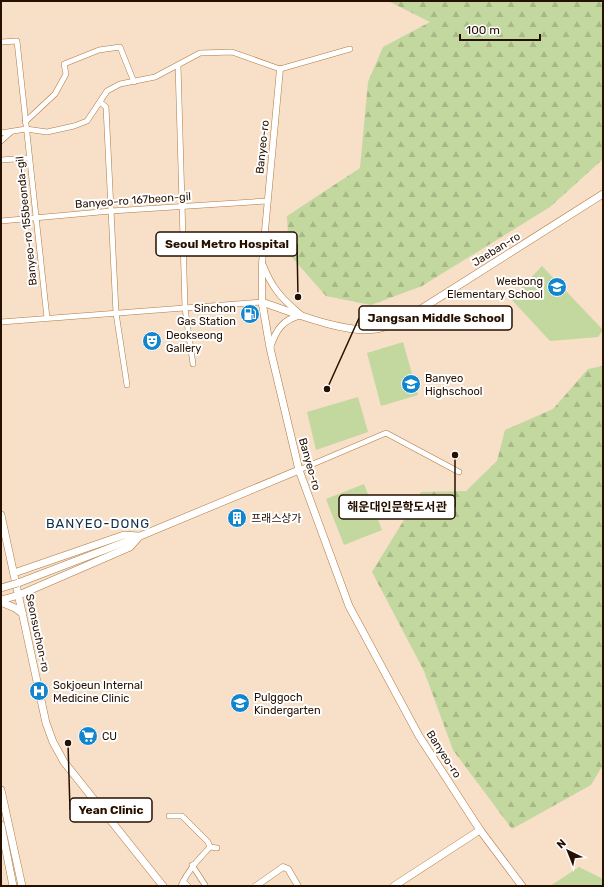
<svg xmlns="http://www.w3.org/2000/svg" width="604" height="887" font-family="Rubik,'Noto Sans KR',sans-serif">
<defs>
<pattern id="forest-firs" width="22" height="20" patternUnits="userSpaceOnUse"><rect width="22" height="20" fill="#c2d89e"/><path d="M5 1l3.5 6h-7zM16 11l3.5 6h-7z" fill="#a7b886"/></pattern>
</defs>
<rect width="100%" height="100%" fill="#f8dfc8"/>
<g fill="#c2d89e">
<polygon points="542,266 603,330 598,337 550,341 511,299"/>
<polygon points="403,342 418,395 381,406 367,353"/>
<polygon points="358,397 368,432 316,450 307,412"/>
<polygon points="364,484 382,530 344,545 326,499"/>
<polygon points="579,867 603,879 602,886 550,886"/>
</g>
<g fill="url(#forest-firs)">
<polygon points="388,1 603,1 603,159 550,207 422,286 371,305 326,296 289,254 287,216 360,168 368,82 383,47 430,22"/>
<polygon points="603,366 603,765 591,785 512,829 453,750 424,671 372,572 421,492 466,491 497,461 505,430 553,409 588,369"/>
</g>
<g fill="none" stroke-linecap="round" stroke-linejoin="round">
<defs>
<g id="minor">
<polyline points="1,42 17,41 47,318"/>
<polyline points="178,65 185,308 193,364"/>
<polyline points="100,102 106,107 116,313 127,385"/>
<polyline points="25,122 55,94 66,74 64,64 99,50 120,47 134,82"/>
<polyline points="1,133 26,129 47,132 74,126 87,121 107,91 120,84 155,77 200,53 232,52 280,69 350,49"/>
<polyline points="1,141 11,132"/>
<polyline points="1,160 29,158"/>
<polyline points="1,221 111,211 267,201"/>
<polyline points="1,322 262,302"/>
<polyline points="299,470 386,433 459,472"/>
<polyline points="169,816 182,816 208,842 210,847"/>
<polyline points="192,865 205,885"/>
<polyline points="183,881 188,886"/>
<path d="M181,886c7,-16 17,-26 29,-39l7,1"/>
</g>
<g id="tertiary">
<path d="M263,265c9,23 18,33 37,49"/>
<polyline points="262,302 262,263 280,69"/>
<path d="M270,348c6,-18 12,-28 31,-33"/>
<polyline points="256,886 283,867 288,869 298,886"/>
</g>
<g id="secondary">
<polyline points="1,515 46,723 53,742 64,762 163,886"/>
<polyline points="14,573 124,535 138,536"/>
<polyline points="18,583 133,539 299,470"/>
<polyline points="1,600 19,595 130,547 138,538"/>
<polyline points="1,602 15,608 23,614"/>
<polyline points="1,790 22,886"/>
<polyline points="1,825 13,886"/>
<polyline points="394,886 480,830"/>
<path d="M522,886l-42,-56 -61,-94 -70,-130 -50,-136 -29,-122 -8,-46c29,10 83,32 114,27 8,-1 18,-6 26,-8l201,-127"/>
</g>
</defs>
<use href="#minor" stroke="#b2793e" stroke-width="6"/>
<use href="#tertiary" stroke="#b2793e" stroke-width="7"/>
<use href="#secondary" stroke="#b2793e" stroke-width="8"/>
<use href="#minor" stroke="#fff" stroke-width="5"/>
<use href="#tertiary" stroke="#fff" stroke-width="6"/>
<use href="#secondary" stroke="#fff" stroke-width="7"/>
<defs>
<polyline id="secondary-bridge" points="1,588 18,583"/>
</defs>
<use href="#secondary-bridge" stroke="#b2793e" stroke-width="8" stroke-linecap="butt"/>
<use href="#secondary-bridge" stroke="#fff" stroke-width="7"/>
</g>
<defs>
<symbol id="school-disc" viewBox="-11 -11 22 22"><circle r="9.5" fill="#1185cd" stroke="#fff"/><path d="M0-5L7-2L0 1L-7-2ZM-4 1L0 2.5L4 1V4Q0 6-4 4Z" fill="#fff"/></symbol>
<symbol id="fuel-disc" viewBox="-11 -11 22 22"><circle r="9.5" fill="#1185cd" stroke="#fff"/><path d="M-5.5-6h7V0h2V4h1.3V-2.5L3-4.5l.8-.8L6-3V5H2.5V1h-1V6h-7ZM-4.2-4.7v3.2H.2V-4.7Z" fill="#fff"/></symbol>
<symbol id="theatre-disc" viewBox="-11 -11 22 22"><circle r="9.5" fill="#1185cd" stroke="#fff"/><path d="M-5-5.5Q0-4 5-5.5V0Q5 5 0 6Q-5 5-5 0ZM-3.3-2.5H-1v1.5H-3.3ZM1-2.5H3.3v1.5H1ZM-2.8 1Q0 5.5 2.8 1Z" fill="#fff"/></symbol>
<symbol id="building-disc" viewBox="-11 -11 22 22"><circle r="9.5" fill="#1185cd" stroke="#fff"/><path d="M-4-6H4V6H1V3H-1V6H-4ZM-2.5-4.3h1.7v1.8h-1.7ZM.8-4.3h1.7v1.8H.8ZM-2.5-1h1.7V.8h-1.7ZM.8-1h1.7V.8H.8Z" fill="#fff"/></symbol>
<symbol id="hospital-disc" viewBox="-11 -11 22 22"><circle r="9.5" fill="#1185cd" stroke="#fff"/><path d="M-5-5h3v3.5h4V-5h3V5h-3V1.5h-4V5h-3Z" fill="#fff"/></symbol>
<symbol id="supermarket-disc" viewBox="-11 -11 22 22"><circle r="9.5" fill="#1185cd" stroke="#fff"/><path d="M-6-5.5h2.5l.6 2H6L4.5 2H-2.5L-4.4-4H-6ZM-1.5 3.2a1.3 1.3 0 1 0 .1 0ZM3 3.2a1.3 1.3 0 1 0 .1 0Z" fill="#fff"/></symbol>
</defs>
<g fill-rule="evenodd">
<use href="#school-disc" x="546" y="276" width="22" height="22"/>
<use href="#fuel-disc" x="239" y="303" width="22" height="22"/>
<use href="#theatre-disc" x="141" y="330" width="22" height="22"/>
<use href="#school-disc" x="400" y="373" width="22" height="22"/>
<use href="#building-disc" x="226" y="507" width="22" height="22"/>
<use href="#hospital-disc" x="28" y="680" width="22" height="22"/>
<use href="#school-disc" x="229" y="692" width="22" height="22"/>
<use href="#supermarket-disc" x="77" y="725" width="22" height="22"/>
</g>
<g text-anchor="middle" stroke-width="4" stroke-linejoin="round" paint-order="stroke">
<g font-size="11" fill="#261000" stroke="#fff">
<text transform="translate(262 147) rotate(-84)" y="4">Banyeo-ro</text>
<text transform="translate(133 200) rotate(-4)" y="4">Banyeo-ro 167beon-gil</text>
<text transform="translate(26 221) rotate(-96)" y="4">Banyeo-ro 155beonda-gil</text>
<text transform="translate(496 249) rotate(-32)" y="4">Jaeban-ro</text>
<text transform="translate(310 464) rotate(74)" y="4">Banyeo-ro</text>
<text transform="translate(38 633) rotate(78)" y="4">Seonsuchon-ro</text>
<text transform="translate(444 754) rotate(57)" y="4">Banyeo-ro</text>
</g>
<g font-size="11" fill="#261000" stroke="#fff" text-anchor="start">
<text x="543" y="285" text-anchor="end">Weebong<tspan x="543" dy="13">Elementary School</tspan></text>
<text x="236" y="312" text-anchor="end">Sinchon<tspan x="236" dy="13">Gas Station</tspan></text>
<text x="166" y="339">Deokseong<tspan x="166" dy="13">Gallery</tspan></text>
<text x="425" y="382">Banyeo<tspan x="425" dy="13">Highschool</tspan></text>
<text x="251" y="522">프래스상가</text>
<text x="53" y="689">Sokjoeun Internal<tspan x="53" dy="13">Medicine Clinic</tspan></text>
<text x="254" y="701">Pulggoch<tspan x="254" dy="13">Kindergarten</tspan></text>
<text x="102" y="740">CU</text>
</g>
<g font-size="13" letter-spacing="1" fill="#10314b" stroke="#fff">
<text x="98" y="528">BANYEO-DONG</text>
</g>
</g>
<path fill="none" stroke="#261000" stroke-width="1.5" d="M298 297L297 244M327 389L359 318M455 455L455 507M68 743L70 810"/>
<g fill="#261000" stroke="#fff" stroke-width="1.5">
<circle cx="298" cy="297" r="4"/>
<circle cx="327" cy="389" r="4"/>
<circle cx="455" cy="455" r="4"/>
<circle cx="68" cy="743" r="4"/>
</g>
<g fill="#fff" stroke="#261000" stroke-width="1.5">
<rect x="156" y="232" width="141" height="24" rx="4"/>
<rect x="359" y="306" width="153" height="24" rx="4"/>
<rect x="339" y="495" width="116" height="24" rx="4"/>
<rect x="70" y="798" width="82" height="24" rx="4"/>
</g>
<g font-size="12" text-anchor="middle" font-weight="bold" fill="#261000">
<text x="227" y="248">Seoul Metro Hospital</text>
<text x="436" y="322">Jangsan Middle School</text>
<text x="397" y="511">해운대인문학도서관</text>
<text x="111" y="814">Yean Clinic</text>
</g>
<rect width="604" height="887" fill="none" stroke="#261000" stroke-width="4"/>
<g transform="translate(568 851) rotate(317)" stroke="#ffffff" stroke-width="3" paint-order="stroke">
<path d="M0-3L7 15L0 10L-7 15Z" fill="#261000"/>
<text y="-6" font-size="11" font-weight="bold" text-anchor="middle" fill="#261000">N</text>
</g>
<path d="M460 34v6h80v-6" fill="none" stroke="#261000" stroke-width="2"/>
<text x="466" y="34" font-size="12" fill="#261000" stroke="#ffffff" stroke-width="3" paint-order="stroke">100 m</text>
</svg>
